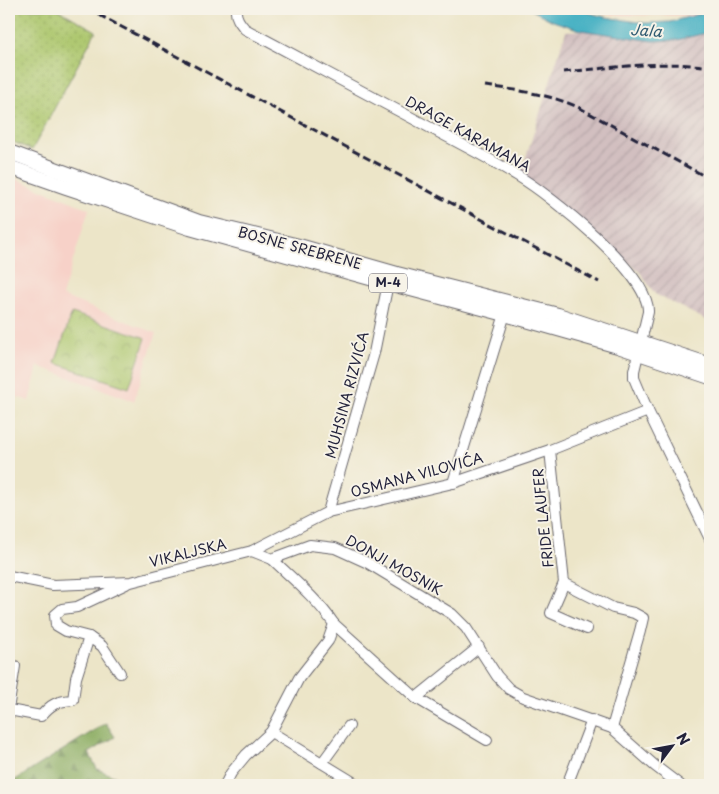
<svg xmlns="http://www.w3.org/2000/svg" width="719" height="794" font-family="'Playpen Sans',sans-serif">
<defs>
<pattern id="industrial-furrows" width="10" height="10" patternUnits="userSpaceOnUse" patternTransform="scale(1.25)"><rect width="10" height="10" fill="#d2bfc0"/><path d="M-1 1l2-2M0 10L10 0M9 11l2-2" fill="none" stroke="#b4a4a6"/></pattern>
<pattern id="grass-dots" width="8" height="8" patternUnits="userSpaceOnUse" patternTransform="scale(1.25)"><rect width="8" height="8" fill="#adc76e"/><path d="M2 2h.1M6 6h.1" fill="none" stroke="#95ab60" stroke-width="1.8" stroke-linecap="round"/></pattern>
<pattern id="forest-firs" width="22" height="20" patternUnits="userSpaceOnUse" patternTransform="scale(1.25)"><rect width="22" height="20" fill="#8aac61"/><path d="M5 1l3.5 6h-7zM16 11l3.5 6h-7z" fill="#708c51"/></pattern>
<pattern id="park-crowns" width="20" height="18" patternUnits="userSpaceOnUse" patternTransform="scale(1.25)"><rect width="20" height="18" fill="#adc76e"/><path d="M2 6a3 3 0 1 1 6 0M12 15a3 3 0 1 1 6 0" fill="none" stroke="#95ab60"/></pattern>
</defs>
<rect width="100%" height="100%" fill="#f7f3e8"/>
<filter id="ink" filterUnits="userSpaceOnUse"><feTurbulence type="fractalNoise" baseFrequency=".02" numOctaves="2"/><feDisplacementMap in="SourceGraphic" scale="10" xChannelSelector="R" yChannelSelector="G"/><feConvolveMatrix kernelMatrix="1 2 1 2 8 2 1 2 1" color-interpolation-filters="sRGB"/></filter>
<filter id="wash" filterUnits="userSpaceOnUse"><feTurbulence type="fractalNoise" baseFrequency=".0096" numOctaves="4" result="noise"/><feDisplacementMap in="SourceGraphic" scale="20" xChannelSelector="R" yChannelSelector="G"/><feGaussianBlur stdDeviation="1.12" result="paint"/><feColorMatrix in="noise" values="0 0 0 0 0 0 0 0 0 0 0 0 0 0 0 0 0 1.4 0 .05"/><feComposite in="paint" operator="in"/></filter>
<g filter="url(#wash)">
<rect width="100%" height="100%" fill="#ece5c8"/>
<g fill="#f7d1c8">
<polygon points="602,9 710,9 710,16 604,15"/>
<polygon points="9,176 89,209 62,296 156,333 134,401 38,366 29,401 9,394"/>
</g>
<polygon fill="url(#industrial-furrows)" points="710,24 710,322 655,294 639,271 520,176 566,31"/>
<polygon fill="url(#grass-dots)" stroke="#687454" points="9,9 57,9 96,31 32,150 9,140"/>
<polygon fill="url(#forest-firs)" stroke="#56674e" points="106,723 115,737 89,753 97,769 128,782 128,785 9,785 9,784"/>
<polygon fill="url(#park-crowns)" stroke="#687454" points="72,313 146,338 129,388 55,363"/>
<polygon fill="#45b0c3" stroke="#34697f" points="530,9 575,9 605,17 645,23 670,22 710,11 710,32 677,40 653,41 581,30 553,21"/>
</g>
<g filter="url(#ink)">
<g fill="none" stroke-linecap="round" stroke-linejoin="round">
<defs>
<g id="minor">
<path d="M236,9c-1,8 4,14 9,20 56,30 111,59 167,89 35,19 72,37 106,58 32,19 132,98 130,136l-14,59v7l14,33 62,128"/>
<polyline points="550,450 564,583 613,608 634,613 643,618 640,631 612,728"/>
<polyline points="453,483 505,314"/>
<polyline points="328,512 374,353 388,283"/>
<polyline points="252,551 272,559 310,545 335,548 368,563 452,614 466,628 497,676 509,689 523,697 612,728 655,766 680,785"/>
<polyline points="9,576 53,585 131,582 236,555 252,551 328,512 453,483 550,450 648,411"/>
<polyline points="564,583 551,613 587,629"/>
<polyline points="334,624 416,698 487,740"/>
<polyline points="89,637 66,631 56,625 55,615 62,609 77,607 126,584"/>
<polyline points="416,698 479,647"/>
<polyline points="9,703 15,666"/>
<path d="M9,710l32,6c10,-12 16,-15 32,-16l3,-22 13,-41 13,9 18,27"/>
<polyline points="271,732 358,785"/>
<polyline points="322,763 349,726"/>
<path d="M225,785l6,-12 15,-18 25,-23 28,-54 29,-37 6,-17c-17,-25 -40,-44 -62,-65"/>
<polyline points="567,785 592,720"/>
</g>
<g id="major">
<polyline points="9,152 199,222 299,246 397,274 558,315 710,365"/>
<polyline points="9,167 66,187 190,228 388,283 505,314 618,346 710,377"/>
</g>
</defs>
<use href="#minor" stroke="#69666c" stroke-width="12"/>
<use href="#major" stroke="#69666c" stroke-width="16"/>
<use href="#minor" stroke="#fff" stroke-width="10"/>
<use href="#major" stroke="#fff" stroke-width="14"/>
<g stroke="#22223b" stroke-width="3" stroke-dasharray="8 4" stroke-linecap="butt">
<polyline points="88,9 599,282"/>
<path d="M563,72c49,-4 99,-12 147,-5"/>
<path d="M485,86c32,4 63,8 93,21l132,72"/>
</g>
</g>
</g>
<g text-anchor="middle" stroke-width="4" stroke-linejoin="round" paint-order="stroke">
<rect fill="#f7f3e8" stroke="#62616f" stroke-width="1" x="369" y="273.5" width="38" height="19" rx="4"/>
<g font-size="12" font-weight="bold" fill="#22223b">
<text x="388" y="287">M-4</text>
</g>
<g font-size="14" fill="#22223b" stroke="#f7f3e8">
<text transform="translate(468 134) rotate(29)" y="5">DRAGE KARAMANA</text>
<text transform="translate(300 248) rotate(15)" y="5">BOSNE SREBRENE</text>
<text transform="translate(347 395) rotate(-75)" y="5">MUHSINA RIZVIĆA</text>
<text transform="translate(417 475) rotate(-15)" y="5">OSMANA VILOVIĆA</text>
<text transform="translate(543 518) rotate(-96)" y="5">FRIDE LAUFER</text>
<text transform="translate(188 553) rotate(-14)" y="5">VIKALJSKA</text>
<text transform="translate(394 565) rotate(29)" y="5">DONJI MOSNIK</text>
</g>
<g font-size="15" font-style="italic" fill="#305b71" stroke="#f7f3e8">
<text transform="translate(646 31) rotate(4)" y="5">Jala</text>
</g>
</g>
<rect width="719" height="794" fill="none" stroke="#f7f3e8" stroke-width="30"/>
<g transform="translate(672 746) rotate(58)" stroke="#f7f3e8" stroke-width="4" paint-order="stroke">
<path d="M0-4L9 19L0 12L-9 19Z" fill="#22223b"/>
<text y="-8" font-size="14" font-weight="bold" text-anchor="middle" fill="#22223b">N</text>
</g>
</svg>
